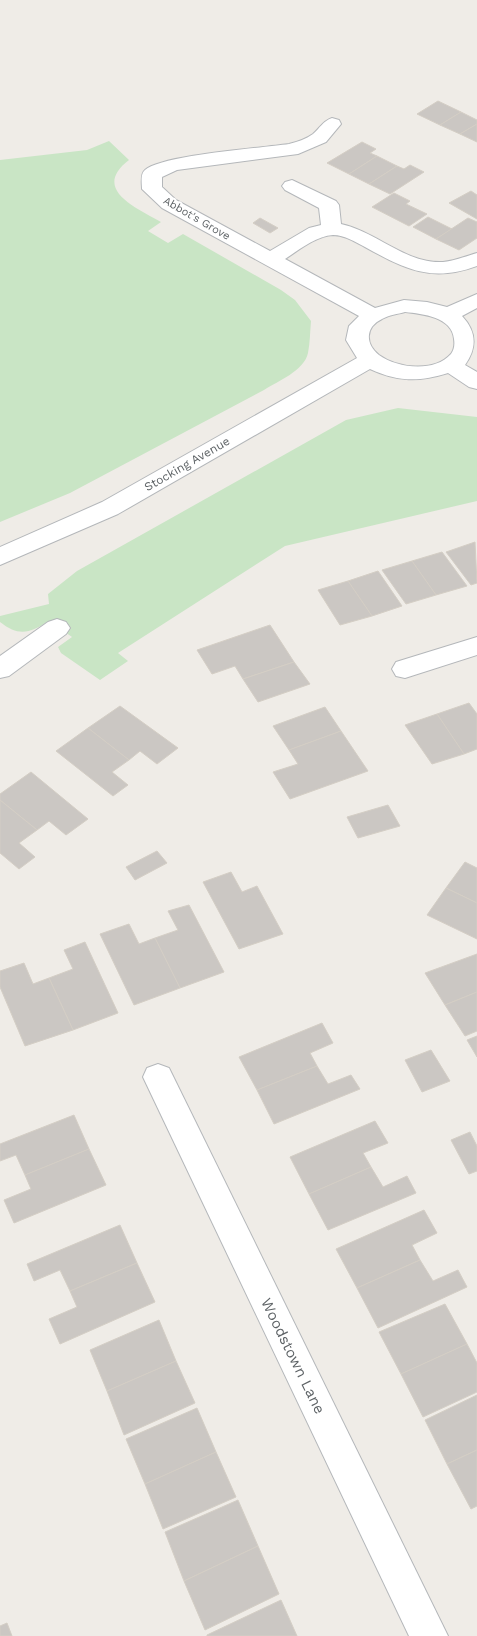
<svg xmlns="http://www.w3.org/2000/svg" width="477" height="1636" font-family="'Work Sans',sans-serif">
<rect width="100%" height="100%" fill="#efece7"/>
<g fill="#c9e5c5">
<path d="M109,141l20,19c-38,29 7,48 32,62l-13,9 20,12 15,-9 98,56 14,10 16,21c-1,11 -1,22 -3,32 -4,18 -30,28 -44,37l-194,103 -70,29v-362l87,-10z"/>
<path d="M398,408l79,9v84l-192,45 -167,107 10,8 -28,19 -39,-27 -3,-6 14,-10 -23,-16c-19,12 -30,16 -49,1v-6l49,-12 -1,-10 29,-23 269,-151z"/>
</g>
<g fill="#cbc7c3" stroke="#d4cec5">
<polygon points="438,101 461,112 440,125 417,114"/>
<polygon points="461,112 477,120 477,124 460,134 440,125"/>
<polygon points="477,124 477,142 460,134"/>
<polygon points="362,142 376,149 370,153 377,156 349,174 327,163"/>
<polygon points="377,156 397,166 369,184 349,174"/>
<polygon points="410,165 424,172 390,194 369,184 397,166 404,169"/>
<polygon points="471,191 477,195 477,219 449,203"/>
<polygon points="394,193 410,201 406,204 427,214 409,226 372,207"/>
<polygon points="428,217 452,229 436,239 413,227"/>
<polygon points="260,218 278,228 270,233 253,223"/>
<polygon points="468,218 477,222 477,238 459,250 436,239"/>
<polygon points="475,542 477,583 471,585 446,552"/>
<polygon points="442,552 467,586 436,595 412,561"/>
<polygon points="412,561 436,595 406,604 382,570"/>
<polygon points="378,571 402,606 372,616 348,581"/>
<polygon points="348,581 372,616 340,625 318,590"/>
<polygon points="270,625 294,662 243,679 235,666 212,674 197,650"/>
<polygon points="294,662 310,684 258,702 243,679"/>
<polygon points="469,703 477,714 477,749 464,754 437,714"/>
<polygon points="120,706 178,748 157,764 140,751 129,760 88,728"/>
<polygon points="325,707 341,731 289,750 273,726"/>
<polygon points="437,714 464,754 432,764 405,725"/>
<polygon points="88,728 129,760 112,772 128,785 113,796 56,751"/>
<polygon points="341,731 368,771 290,799 273,772 298,764 289,750"/>
<polygon points="31,772 88,819 66,835 49,821 37,830 0,800 0,794"/>
<polygon points="0,800 37,830 19,843 35,857 19,869 0,853"/>
<polygon points="388,805 400,826 358,838 347,817"/>
<polygon points="157,851 167,863 135,880 126,867"/>
<polygon points="465,862 477,868 477,903 446,888"/>
<polygon points="231,872 242,892 257,886 283,934 239,949 203,882"/>
<polygon points="446,888 477,903 477,939 427,915"/>
<polygon points="189,905 224,972 180,988 155,938 178,930 168,911"/>
<polygon points="129,924 139,944 155,938 180,988 134,1005 100,934"/>
<polygon points="85,942 118,1013 73,1030 49,978 73,969 64,950"/>
<polygon points="477,954 477,992 445,1005 425,973"/>
<polygon points="24,963 33,984 49,978 73,1030 25,1046 0,987 0,971"/>
<polygon points="477,992 477,1031 465,1036 445,1005"/>
<polygon points="322,1023 333,1043 310,1053 317,1066 257,1090 239,1057"/>
<polygon points="477,1036 477,1057 467,1040"/>
<polygon points="431,1050 450,1081 422,1092 405,1060"/>
<polygon points="317,1066 328,1084 351,1075 360,1089 274,1124 257,1090"/>
<polygon points="74,1115 89,1149 25,1175 16,1155 0,1161 0,1144"/>
<polygon points="375,1121 388,1143 363,1153 371,1167 309,1194 290,1157"/>
<polygon points="470,1132 477,1146 477,1171 469,1174 451,1140"/>
<polygon points="89,1149 106,1185 14,1223 4,1200 31,1189 25,1175"/>
<polygon points="371,1167 383,1187 407,1176 416,1193 328,1230 309,1194"/>
<polygon points="424,1210 437,1233 412,1245 420,1260 357,1288 336,1249"/>
<polygon points="120,1225 137,1263 70,1291 60,1270 34,1281 27,1264"/>
<polygon points="420,1260 433,1281 458,1270 467,1287 378,1328 357,1288"/>
<polygon points="137,1263 155,1302 60,1344 49,1319 77,1307 70,1291"/>
<polygon points="445,1304 467,1344 401,1374 379,1332"/>
<polygon points="159,1320 176,1361 107,1391 90,1350"/>
<polygon points="467,1344 477,1363 477,1392 423,1417 401,1374"/>
<polygon points="176,1361 195,1403 124,1435 107,1391"/>
<polygon points="477,1395 477,1450 447,1464 425,1420"/>
<polygon points="197,1408 216,1452 145,1484 126,1439"/>
<polygon points="477,1450 477,1506 471,1509 447,1464"/>
<polygon points="216,1452 236,1497 163,1529 145,1484"/>
<polygon points="238,1500 258,1546 184,1581 165,1532"/>
<polygon points="258,1546 279,1594 205,1630 184,1581"/>
<polygon points="281,1600 297,1636 207,1636 207,1635"/>
<polygon points="7,1623 12,1636 0,1636 0,1626"/>
</g>
<g fill="none" stroke-linecap="round" stroke-linejoin="round">
<defs>
<g id="minor">
<path d="M332,118l7,2 2,4 -15,18 -28,12 -121,16 -15,7v10l14,13 94,51 39,-23 12,-3 -2,-17 -34,-18 -3,-4 3,-4 7,-2 44,21 3,4 2,19c36,8 65,40 102,38 12,-1 23,-6 34,-9v13c-46,17 -72,3 -112,-19 -10,-5 -20,-12 -32,-12 -17,1 -34,15 -48,24l90,49 29,-8 23,2 20,5 30,-13v14l-15,8c15,16 15,32 3,49l12,7v17l-8,-2 -21,-14c-29,9 -50,9 -78,-4l-252,145 -118,51v-18l102,-45 255,-144 -11,-18 3,-14 10,-10 -197,-108 -20,-19c0,-5 -2,-15 3,-19 17,-15 117,-22 144,-26 8,-2 17,-5 24,-10 7,-6 10,-13 19,-16zM405,312c18,2 47,5 49,27 1,6 0,11 -3,15 -17,19 -54,14 -72,1 -14,-11 -14,-28 3,-36 7,-4 16,-5 23,-7z"/>
<polygon points="57,619 66,622 70,628 66,634 9,676 0,678 0,656 48,622"/>
<polygon points="477,637 477,655 405,678 396,676 392,669 396,662"/>
<polygon points="158,1064 169,1068 448,1636 409,1636 143,1077 147,1068"/>
</g>
</defs>
<use href="#minor" stroke="#b4b7ba" stroke-width="2"/>
<use href="#minor" fill="#fff" fill-rule="evenodd"/>
</g>
<g text-anchor="middle" stroke-width="4" stroke-linejoin="round" paint-order="stroke">
<g font-size="11" fill="#5e6366" stroke="#fff">
<text transform="translate(197 218) rotate(30)" y="4">Abbot's Grove</text>
</g>
<g font-size="12" fill="#5e6366" stroke="#fff">
<text transform="translate(187 464) rotate(-30)" y="4">Stocking Avenue</text>
</g>
<g font-size="15" fill="#5e6366" stroke="#fff">
<text transform="translate(293 1356) rotate(64)" y="5">Woodstown Lane</text>
</g>
</g>
</svg>
